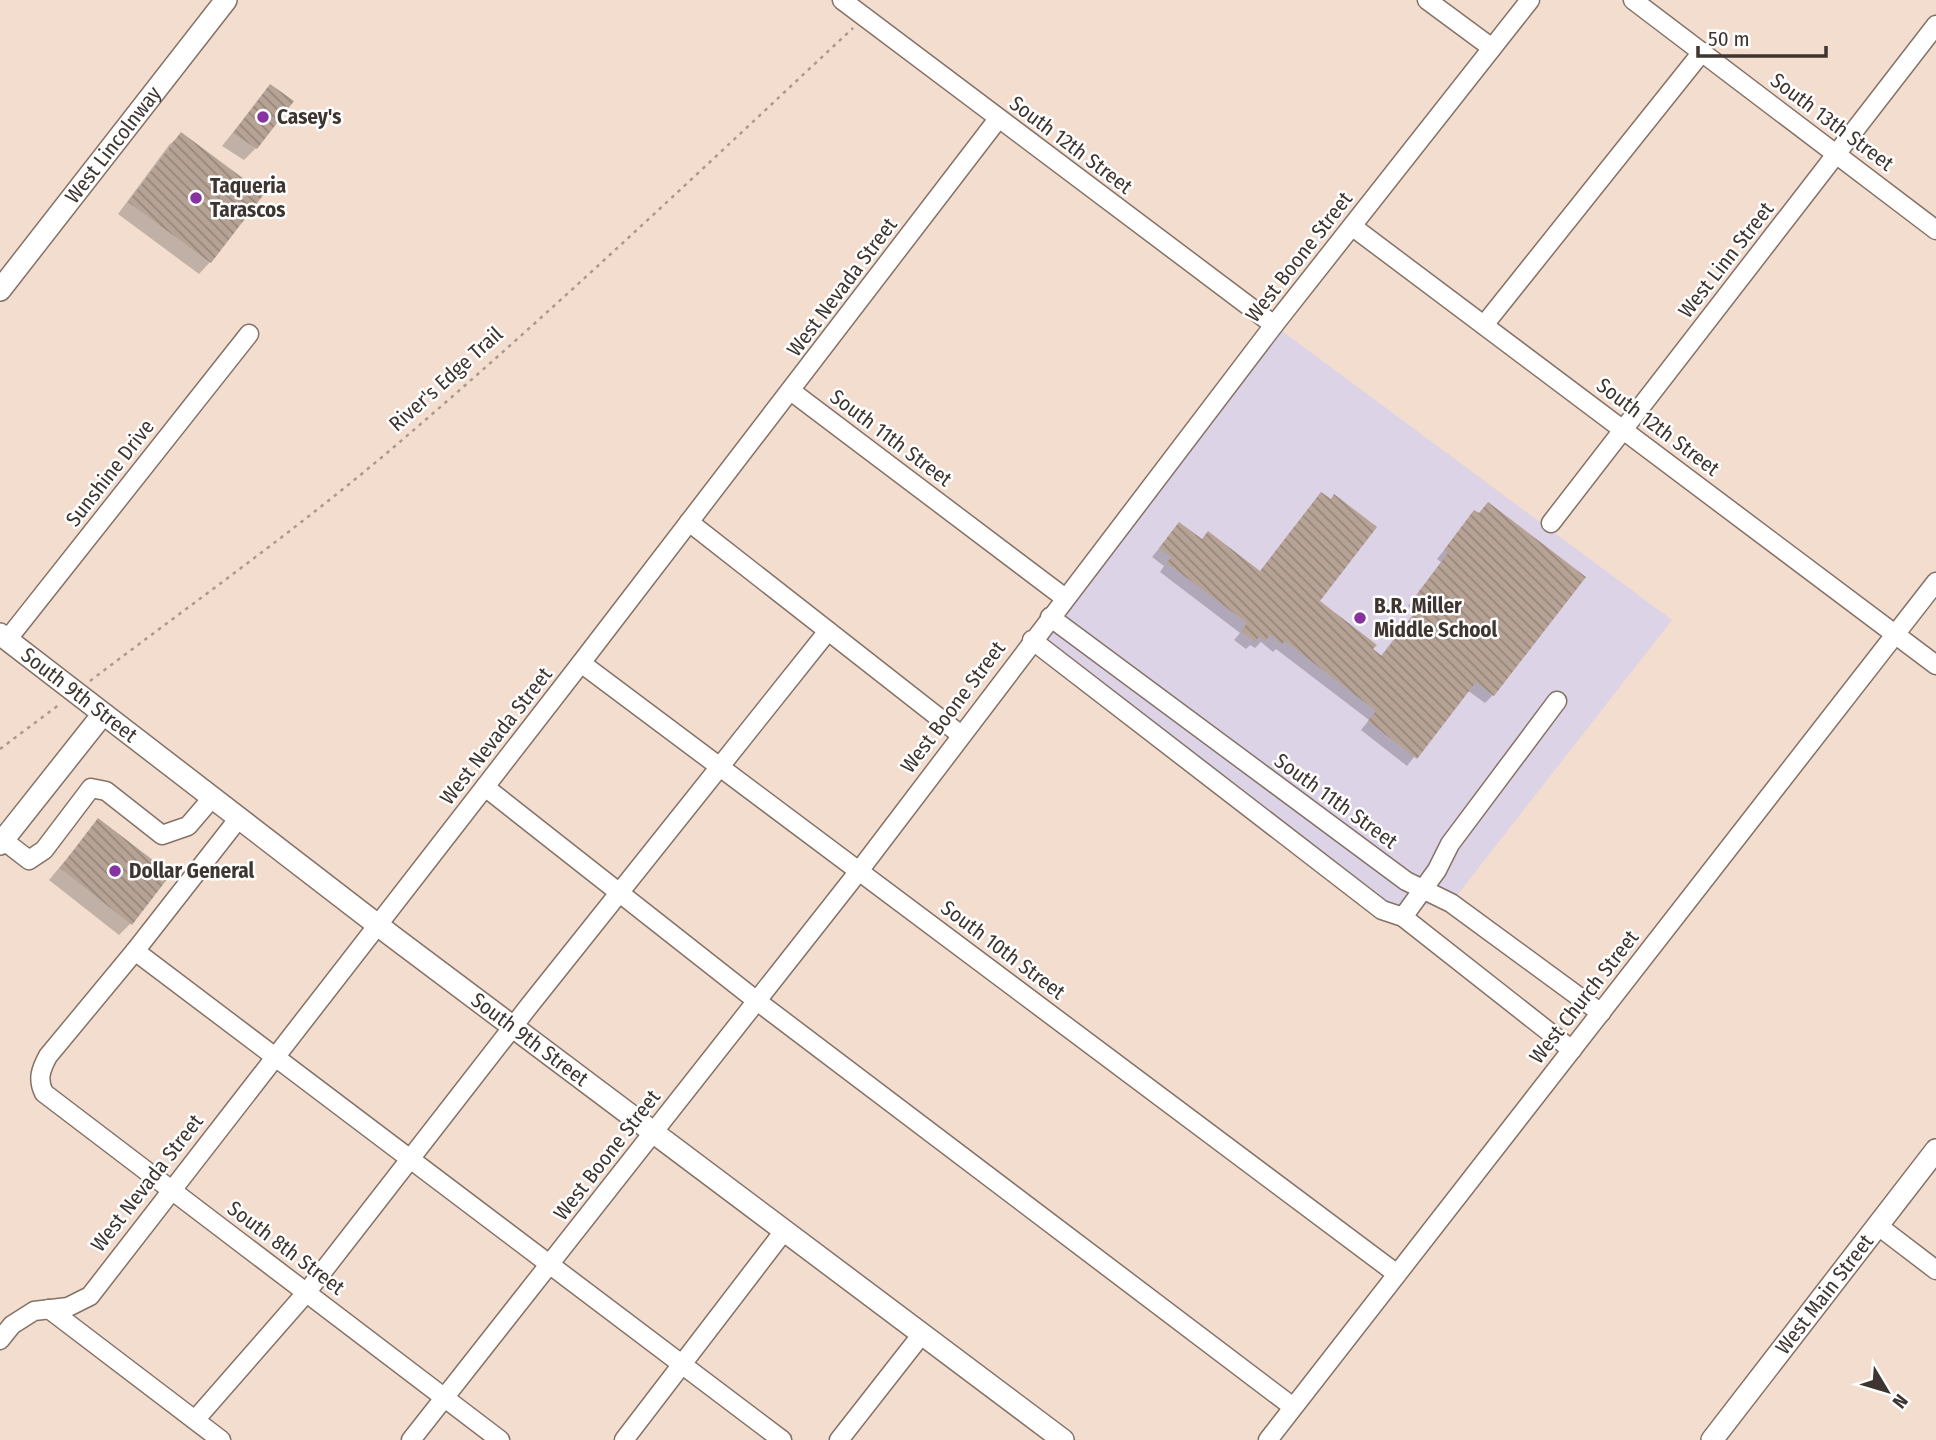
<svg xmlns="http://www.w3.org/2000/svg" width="1936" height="1440" font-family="'Fira Sans Condensed',sans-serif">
<defs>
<pattern id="building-back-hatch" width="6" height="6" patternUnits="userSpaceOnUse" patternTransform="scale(1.75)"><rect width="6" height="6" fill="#b7a396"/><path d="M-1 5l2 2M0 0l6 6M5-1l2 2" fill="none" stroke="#96867b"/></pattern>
</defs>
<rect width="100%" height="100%" fill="#f2ddcf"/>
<polygon fill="#ddd3e7" points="1274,325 1672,620 1451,903 1392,909 1038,632"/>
<g fill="#0003">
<polygon points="270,86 256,148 244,160 222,146"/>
<polygon points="181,134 210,262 199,274 118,214 169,145"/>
<polygon points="1475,512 1493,695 1485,703 1467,690 1407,766 1361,730 1369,720 1276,649 1273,652 1261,642 1255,648 1250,645 1246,649 1234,640 1240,633 1160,572 1164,566 1152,557 1179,524 1201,540 1317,601 1380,657 1416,611 1408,606 1441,562 1437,559"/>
<polygon points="98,821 131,923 119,935 49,880"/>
</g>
<g fill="url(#building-back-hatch)">
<polygon points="270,84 294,101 257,149 233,133"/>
<polygon points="181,132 264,194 211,263 128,202"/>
<polygon points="1321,492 1331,499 1334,494 1377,527 1320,601 1377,645 1373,649 1382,656 1423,602 1415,597 1448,553 1444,550 1474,510 1479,513 1488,502 1586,577 1494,696 1476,682 1417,759 1368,721 1376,711 1285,641 1282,644 1270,635 1265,641 1259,637 1255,642 1241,631 1247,623 1167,563 1171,557 1159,548 1179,522 1202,539 1208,531 1260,571"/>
<polygon points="98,818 171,874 132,925 60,868"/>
</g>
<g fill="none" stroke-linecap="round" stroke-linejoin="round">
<defs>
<g id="minor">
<polyline points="842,0 1274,325"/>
<polyline points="1427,0 1492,48"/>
<polyline points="1633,0 1936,230"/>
<polyline points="1353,227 1936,665"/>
<polyline points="1484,325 1702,52"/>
<polyline points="791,391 1065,598"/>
<polyline points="689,522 961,735"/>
<polyline points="1551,523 1936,25"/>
<polyline points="1050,617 1406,881 1451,903 1601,1013"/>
<polyline points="7,640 249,334"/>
<polyline points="1032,640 1382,910 1403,917 1572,1050"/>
<polyline points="581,663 1397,1274"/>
<polyline points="485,787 757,1001 1293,1407"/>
<path d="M239,818l-104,133 -87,105c-7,13 -11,23 -4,37l456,347"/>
<polyline points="3,840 29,860 44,850 91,788 106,791 162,835 188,826 212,798"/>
<polyline points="1403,917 1437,870 1450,844 1557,701"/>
<polyline points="135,951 782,1440"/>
<polyline points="1877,1225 1936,1270"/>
<polyline points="49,1309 221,1440"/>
<polyline points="0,1340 12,1325 34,1311 68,1307 90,1296 581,663 998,119"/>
<polyline points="195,1420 306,1293 529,1006 828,631"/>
<polyline points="411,1440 859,871 1274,325 1530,0"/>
<polyline points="624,1440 784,1231"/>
<polyline points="839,1440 922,1334"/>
<polyline points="1268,1440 1936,582"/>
</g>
<g id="major">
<path id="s1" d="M0,290l226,-290"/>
<path id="s2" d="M0,634l392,302 671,504"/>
<polyline points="0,844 103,714"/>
<path id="s3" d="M1712,1440l224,-290"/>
</g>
</defs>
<use href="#minor" stroke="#857266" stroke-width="21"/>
<use href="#major" stroke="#857266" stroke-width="24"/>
<g stroke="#aa998f" stroke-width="2.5" stroke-dasharray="3.5 5" stroke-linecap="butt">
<path d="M90,681c100,-76 202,-148 298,-229 160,-136 312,-281 465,-424"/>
<polyline points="0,749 60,704"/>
</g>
<use href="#minor" stroke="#fff" stroke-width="18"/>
<use href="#major" stroke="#fff" stroke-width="21"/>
</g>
<g fill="#8633a1" stroke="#fff" stroke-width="2.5">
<circle cx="263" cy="117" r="7"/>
<circle cx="196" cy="198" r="7"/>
<circle cx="1360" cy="618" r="7"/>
<circle cx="115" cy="871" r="7"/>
</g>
<g text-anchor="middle" stroke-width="5" stroke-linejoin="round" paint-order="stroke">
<g font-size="21" font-weight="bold" fill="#3e3530" stroke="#fff" text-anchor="start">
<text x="277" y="124">Casey's</text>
<text x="210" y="193">Taqueria<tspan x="210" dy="24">Tarascos</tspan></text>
<text x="1374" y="613">B.R. Miller<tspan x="1374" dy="24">Middle School</tspan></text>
<text x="129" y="878">Dollar General</text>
</g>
<g font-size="21" fill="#3e3530" stroke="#fff">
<text transform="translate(1832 122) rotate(37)" y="7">South 13th Street</text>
<text dy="7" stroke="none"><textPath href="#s1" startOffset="184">West Lincolnway</textPath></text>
<text transform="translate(1071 145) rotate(37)" y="7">South 12th Street</text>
<text transform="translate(1299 257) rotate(-52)" y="7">West Boone Street</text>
<text transform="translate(1726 260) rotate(-52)" y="7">West Linn Street</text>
<text transform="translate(842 287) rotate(-53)" y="7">West Nevada Street</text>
<text transform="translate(446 379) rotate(-42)" y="7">River's Edge Trail</text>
<text transform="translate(1658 427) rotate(37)" y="7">South 12th Street</text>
<text transform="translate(891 438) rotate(37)" y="7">South 11th Street</text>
<text transform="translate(110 473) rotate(-52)" y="7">Sunshine Drive</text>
<text dy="7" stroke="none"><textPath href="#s2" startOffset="100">South 9th Street</textPath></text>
<text transform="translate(953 707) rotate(-53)" y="7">West Boone Street</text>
<text transform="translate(496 736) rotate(-52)" y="7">West Nevada Street</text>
<text transform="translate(1336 801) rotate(36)" y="7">South 11th Street</text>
<text transform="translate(1003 950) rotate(37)" y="7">South 10th Street</text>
<text transform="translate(1584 997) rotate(-52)" y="7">West Church Street</text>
<text dy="7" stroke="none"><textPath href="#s2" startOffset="667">South 9th Street</textPath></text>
<text transform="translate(607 1155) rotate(-52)" y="7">West Boone Street</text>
<text transform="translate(147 1183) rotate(-52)" y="7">West Nevada Street</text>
<text transform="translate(286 1248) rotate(37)" y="7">South 8th Street</text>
<text dy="7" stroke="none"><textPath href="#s3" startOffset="184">West Main Street</textPath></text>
</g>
</g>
<g transform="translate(1887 1391) rotate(128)" stroke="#ffffff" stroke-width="5" paint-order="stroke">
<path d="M0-5L12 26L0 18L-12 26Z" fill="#3e3530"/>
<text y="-10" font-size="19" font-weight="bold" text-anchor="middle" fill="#3e3530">N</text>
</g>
<path d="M1698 46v10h128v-10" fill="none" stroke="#3e3530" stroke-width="3.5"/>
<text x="1708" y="46" font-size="21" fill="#3e3530" stroke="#ffffff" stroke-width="5" paint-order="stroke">50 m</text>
</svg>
